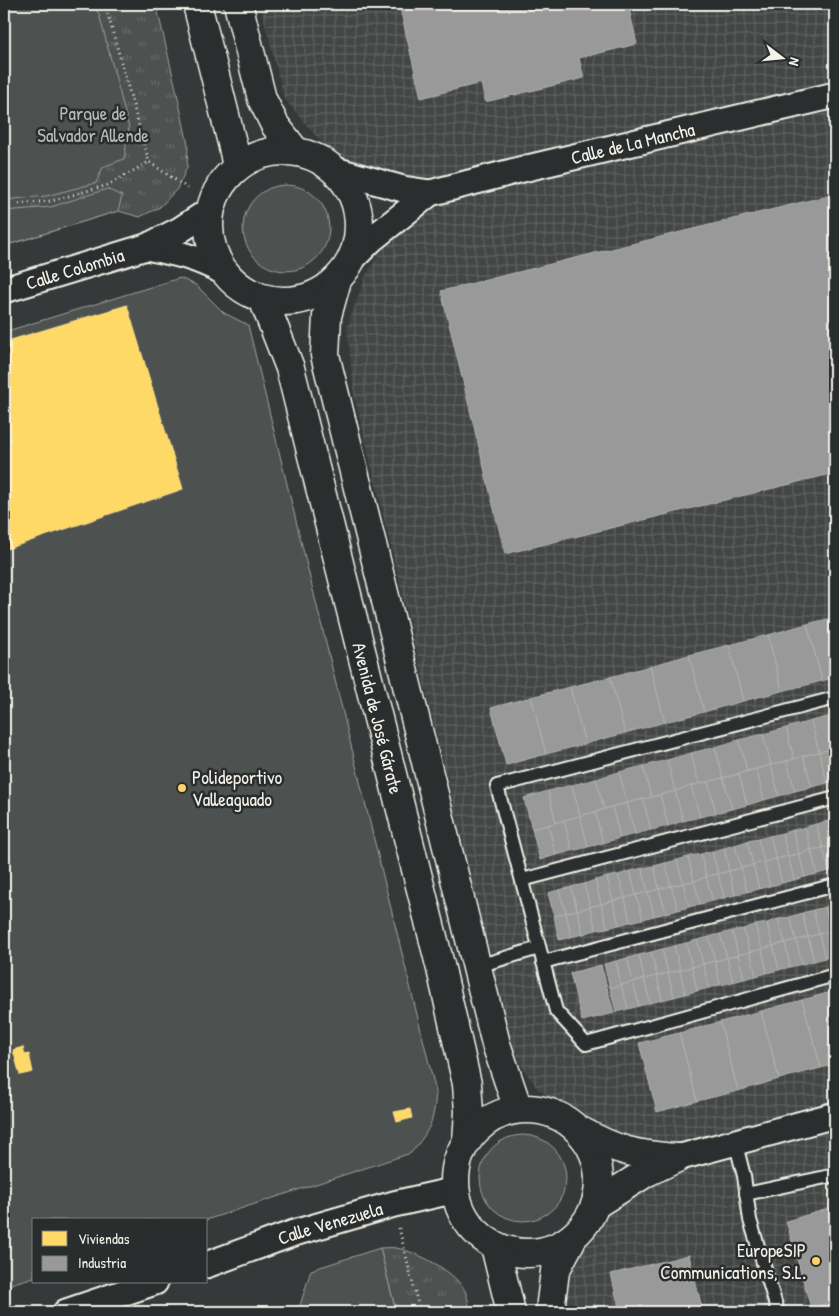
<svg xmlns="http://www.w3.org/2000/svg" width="839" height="1316" font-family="'Patrick Hand',sans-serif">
<defs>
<pattern id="industrial-grid" width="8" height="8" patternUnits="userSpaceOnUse" patternTransform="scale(1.25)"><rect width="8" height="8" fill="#434645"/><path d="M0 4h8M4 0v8" fill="none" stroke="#5f6160"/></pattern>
<pattern id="park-tufts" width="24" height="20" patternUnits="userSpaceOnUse" patternTransform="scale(1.25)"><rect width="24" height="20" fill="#4e514f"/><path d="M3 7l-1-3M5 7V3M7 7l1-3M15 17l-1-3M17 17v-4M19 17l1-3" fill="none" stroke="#686a68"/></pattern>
</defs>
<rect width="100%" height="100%" fill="#363939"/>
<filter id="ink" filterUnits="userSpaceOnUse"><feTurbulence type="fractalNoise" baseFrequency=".02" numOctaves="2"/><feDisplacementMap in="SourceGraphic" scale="10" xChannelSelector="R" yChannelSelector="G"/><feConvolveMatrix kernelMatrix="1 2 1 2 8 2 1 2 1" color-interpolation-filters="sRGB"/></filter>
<g filter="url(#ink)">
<polygon fill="url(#industrial-grid)" points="260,4 835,4 835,1312 562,1312 563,1277 577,1247 602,1217 641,1186 634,1146 602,1131 569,1112 537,1088 514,1055 354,394 347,327 366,275 386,243 407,224 397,178 362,167 327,149 284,98"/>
<g fill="url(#park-tufts)" stroke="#a1a19c">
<polygon points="4,4 156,4 177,93 188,145 187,168 177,189 160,207 140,217 118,211 4,246"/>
<path d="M380,1248c5,0 11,-1 16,0 22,4 61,24 70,45 2,6 3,13 4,19h-74z"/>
</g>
<g fill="#4e514f" stroke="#a1a19c">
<polygon points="4,4 93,4 99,14 129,128 124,159 103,167 96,183 46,196 4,200"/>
<circle cx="286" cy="228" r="43"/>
<polygon points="107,189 122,196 118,211 4,246 4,211 51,207"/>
<path d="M180,278l16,7 28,28 24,12 188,767c-2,30 -6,38 -25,61l-205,67h-172v57l-30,9v-954z"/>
<circle cx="523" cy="1178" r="43"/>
<polygon points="380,1248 396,1312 298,1312 311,1270"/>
</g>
<g fill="#ffd966" stroke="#fce08d">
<polygon points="127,305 183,489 4,550 4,342"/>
<polygon points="23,1047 25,1055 29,1054 33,1072 20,1075 13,1050"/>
<polygon points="410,1109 412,1118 397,1122 394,1112"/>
</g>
<g fill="#999" stroke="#b4b3b1">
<polygon points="399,4 628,4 637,44 579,58 584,78 485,102 481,83 421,98"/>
<polygon points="835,194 835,473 505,554 441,291"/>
<polygon points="835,617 835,677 822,681 807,624"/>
<polygon points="807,624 822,681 782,691 768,635"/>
<polygon points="768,635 782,691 743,701 729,645"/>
<polygon points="729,645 743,701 704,712 689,655"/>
<polygon points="689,655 704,712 665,722 650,666"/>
<polygon points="650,666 665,722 625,733 610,677"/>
<polygon points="610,677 625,733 585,744 570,687"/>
<polygon points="570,687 585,744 546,754 531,697"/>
<polygon points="531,697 546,754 506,765 491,708"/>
<polygon points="835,715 835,748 819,752 811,721"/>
<polygon points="811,721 819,752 794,759 786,728"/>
<polygon points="786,728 794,759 771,765 763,734"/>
<polygon points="763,734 771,765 747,771 739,740"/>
<polygon points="739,740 747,771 723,778 715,747"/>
<polygon points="715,747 723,778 699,784 691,753"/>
<polygon points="835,748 835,781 827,783 819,752"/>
<polygon points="819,752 827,783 812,787 803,756"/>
<polygon points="691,753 699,784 675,791 667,760"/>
<polygon points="803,756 812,787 795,791 787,761"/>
<polygon points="667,760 675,791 651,797 643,766"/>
<polygon points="787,761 795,791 779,796 771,765"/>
<polygon points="771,765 779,796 764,800 756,769"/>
<polygon points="643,766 651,797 627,803 619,772"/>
<polygon points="756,769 764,800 747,805 739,774"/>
<polygon points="619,772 627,803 604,809 596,779"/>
<polygon points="739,774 747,805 732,809 723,778"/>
<polygon points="723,778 732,809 716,813 708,782"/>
<polygon points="596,779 604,809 580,816 572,785"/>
<polygon points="708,782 716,813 700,817 691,786"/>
<polygon points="572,785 580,816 556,823 548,791"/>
<polygon points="691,786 700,817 683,821 675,791"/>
<polygon points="548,791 556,823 532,829 524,798"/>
<polygon points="675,791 683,821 668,826 660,795"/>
<polygon points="660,795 668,826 651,830 643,799"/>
<polygon points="643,799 651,830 635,834 627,803"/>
<polygon points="627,803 635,834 620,838 612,807"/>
<polygon points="612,807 620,838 603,843 595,812"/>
<polygon points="595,812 603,843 588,847 580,816"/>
<polygon points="580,816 588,847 572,851 564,820"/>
<polygon points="835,819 835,844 834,845 828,821"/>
<polygon points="564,820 572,851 556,855 548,825"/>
<polygon points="828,821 834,845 823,848 816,824"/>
<polygon points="816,824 823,848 811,850 805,827"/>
<polygon points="548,825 556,855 540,860 532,829"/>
<polygon points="805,827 811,850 799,854 793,830"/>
<polygon points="793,830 799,854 788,856 782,833"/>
<polygon points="782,833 788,856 776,859 770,836"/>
<polygon points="770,836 776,859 764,862 758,839"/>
<polygon points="758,839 764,862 753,865 747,841"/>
<polygon points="747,841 753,865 741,868 735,845"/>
<polygon points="735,845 741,868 729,871 724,848"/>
<polygon points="834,845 835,870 829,871 823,848"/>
<polygon points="724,848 729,871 718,874 712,851"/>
<polygon points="823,848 829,871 817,874 811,850"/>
<polygon points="811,850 817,874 805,877 799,854"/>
<polygon points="712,851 718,874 706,877 701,854"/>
<polygon points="701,854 706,877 694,881 688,857"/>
<polygon points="799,854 805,877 794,880 788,856"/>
<polygon points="788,856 794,880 782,883 776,859"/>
<polygon points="688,857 694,881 683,883 677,860"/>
<polygon points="776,859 782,883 770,886 764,862"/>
<polygon points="677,860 683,883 671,886 665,863"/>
<polygon points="764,862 770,886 759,889 753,865"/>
<polygon points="665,863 671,886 659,889 654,866"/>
<polygon points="753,865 759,889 747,892 741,868"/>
<polygon points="654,866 659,889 648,892 642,868"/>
<polygon points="642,868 648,892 636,895 630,871"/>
<polygon points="741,868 747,892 735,895 729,871"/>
<polygon points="630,871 636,895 625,898 618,875"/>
<polygon points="729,871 735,895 724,898 718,874"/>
<polygon points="718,874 724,898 713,901 706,877"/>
<polygon points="618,875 625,898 613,901 607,877"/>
<polygon points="607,877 613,901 601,904 595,880"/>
<polygon points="706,877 713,901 700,904 694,881"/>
<polygon points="595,880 601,904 590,907 584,884"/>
<polygon points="694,881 700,904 689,907 683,883"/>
<polygon points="683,883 689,907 678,910 671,886"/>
<polygon points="584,884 590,907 577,910 571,887"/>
<polygon points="671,886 678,910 666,913 659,889"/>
<polygon points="571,887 577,910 566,913 559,890"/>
<polygon points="659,889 666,913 654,916 648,892"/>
<polygon points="559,890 566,913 554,916 548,893"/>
<polygon points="648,892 654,916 643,919 636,895"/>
<polygon points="636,895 643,919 630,922 625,898"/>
<polygon points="625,898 630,922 619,925 613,901"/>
<polygon points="613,901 619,925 607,928 601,904"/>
<polygon points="601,904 607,928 596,930 590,907"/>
<polygon points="835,905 835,930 831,931 825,907"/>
<polygon points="590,907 596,930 583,934 577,910"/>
<polygon points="825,907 831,931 819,934 813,910"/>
<polygon points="577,910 583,934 571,937 566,913"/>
<polygon points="813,910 819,934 808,937 802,913"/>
<polygon points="566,913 571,937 559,940 554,916"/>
<polygon points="802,913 808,937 796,940 790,917"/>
<polygon points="790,917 796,940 785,943 778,919"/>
<polygon points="778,919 785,943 773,946 767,923"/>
<polygon points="767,923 773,946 762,949 755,925"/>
<polygon points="755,925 762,949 750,952 743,929"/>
<polygon points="743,929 750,952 738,955 732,931"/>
<polygon points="732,931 738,955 727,958 720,934"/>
<polygon points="831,931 835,948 835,955 825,958 819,934"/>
<polygon points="720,934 727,958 715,961 709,937"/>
<polygon points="819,934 825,958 814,961 808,937"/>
<polygon points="709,937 715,961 703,964 697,940"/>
<polygon points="808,937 814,961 802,964 796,940"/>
<polygon points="697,940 703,964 692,967 686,943"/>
<polygon points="796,940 802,964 790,967 785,943"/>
<polygon points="686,943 692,967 680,970 674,946"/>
<polygon points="785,943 790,967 779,970 773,946"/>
<polygon points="674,946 680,970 668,973 662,949"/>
<polygon points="773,946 779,970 767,973 762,949"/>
<polygon points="662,949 668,973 657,976 651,952"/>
<polygon points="762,949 767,973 756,976 750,952"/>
<polygon points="651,952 657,976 644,979 639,955"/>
<polygon points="750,952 756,976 744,979 738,955"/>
<polygon points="639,955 644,979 633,982 627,958"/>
<polygon points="738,955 744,979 733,982 727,958"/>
<polygon points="627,958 633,982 621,985 616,961"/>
<polygon points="727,958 733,982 720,985 715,961"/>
<polygon points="616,961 621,985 610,988 604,964"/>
<polygon points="715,961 720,985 709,988 703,964"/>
<polygon points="703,964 709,988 697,991 692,967"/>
<polygon points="601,965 614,1013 582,1021 570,973"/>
<polygon points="692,967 697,991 685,994 680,970"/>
<polygon points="680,970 685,994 674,997 668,973"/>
<polygon points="668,973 674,997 662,1000 657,976"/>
<polygon points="657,976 662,1000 650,1003 644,979"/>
<polygon points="644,979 650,1003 639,1006 633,982"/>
<polygon points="633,982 639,1006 628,1009 621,985"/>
<polygon points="621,985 628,1009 616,1012 610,988"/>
<polygon points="835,991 835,1064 821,1068 802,1000"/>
<polygon points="802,1000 821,1068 779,1079 761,1011"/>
<polygon points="761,1011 779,1079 738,1091 720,1022"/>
<polygon points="720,1022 738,1091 697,1101 679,1033"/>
<polygon points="679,1033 697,1101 657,1112 639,1043"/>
<polygon points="835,1207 835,1301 811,1308 786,1221"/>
<polygon points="689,1255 703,1312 620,1312 611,1274"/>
<polygon points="835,1301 835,1312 812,1312 811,1308"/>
</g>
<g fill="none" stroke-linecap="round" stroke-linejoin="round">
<defs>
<g id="lane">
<polyline points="835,698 497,786 556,1011 586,1044 835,975"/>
<polyline points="522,880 835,798"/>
<polyline points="543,962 835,885"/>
<polyline points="478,966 539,948"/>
<polyline points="735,1141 744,1176 750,1220 778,1312"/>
<polyline points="746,1194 835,1175"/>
</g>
<g id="street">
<polyline points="335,170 403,189 430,193"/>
<path d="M146,247c31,6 50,10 78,25"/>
<path id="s1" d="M352,259l20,-20 58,-46 93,-24 312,-74"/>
<path id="s2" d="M4,290l142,-43 34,-17 29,-19"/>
<polyline points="677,1158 835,1115"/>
<path id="s3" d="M206,1265l88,-32 100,-29 62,-14"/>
<polyline points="66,1312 155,1282"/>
</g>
<g id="secondary">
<polyline points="197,4 233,147 237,167"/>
<polyline points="238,4 262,99 275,125 295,151"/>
<circle cx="284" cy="226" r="75"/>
<polyline points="337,280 327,316 325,355 496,1044 518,1109"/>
<path id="s4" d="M263,299l27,69 151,601 26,115 2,28 -2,29"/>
<circle cx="527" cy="1181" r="72"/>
<path d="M579,1130c38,21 56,25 98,28"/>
<polyline points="596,1204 647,1172 677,1158"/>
<polyline points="495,1246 511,1312"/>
<polyline points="552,1312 551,1302 555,1271 572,1239"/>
</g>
</defs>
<use href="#lane" stroke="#f4f1e8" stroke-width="16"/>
<use href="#street" stroke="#f4f1e8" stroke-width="29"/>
<use href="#secondary" stroke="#f4f1e8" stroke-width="31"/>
<g stroke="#f4f1e8" stroke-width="3" stroke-dasharray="1 4" stroke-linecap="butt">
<polyline points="105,4 149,162 189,189"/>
<polyline points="4,205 51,201 108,185 149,162"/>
<polyline points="399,1228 420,1312"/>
</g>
<use href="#lane" stroke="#2a2d2e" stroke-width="12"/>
<use href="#street" stroke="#2a2d2e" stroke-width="25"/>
<use href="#secondary" stroke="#2a2d2e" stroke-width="28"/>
</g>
</g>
<g fill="#ffd166" stroke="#2a2d2e" stroke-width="2">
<circle cx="182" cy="788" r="5"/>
<circle cx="816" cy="1261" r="5"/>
</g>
<g text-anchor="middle" stroke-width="5" stroke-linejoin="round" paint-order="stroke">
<g font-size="19" fill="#bab9b2" stroke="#2a2d2e">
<text x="93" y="120">Parque de<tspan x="93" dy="22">Salvador Allende</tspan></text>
</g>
<g font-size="19" fill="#f4f1e8" stroke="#2a2d2e">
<text dy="7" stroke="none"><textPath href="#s1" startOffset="311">Calle de La Mancha</textPath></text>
<text dy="7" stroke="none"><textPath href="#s2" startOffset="74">Calle Colombia</textPath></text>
<text dy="7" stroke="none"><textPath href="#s4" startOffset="435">Avenida de José Gárate</textPath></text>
<text dy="7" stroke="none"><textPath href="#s3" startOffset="131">Calle Venezuela</textPath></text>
</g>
<g font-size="19" fill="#f4f1e8" stroke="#2a2d2e" text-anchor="start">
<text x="192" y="784">Polideportivo<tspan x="192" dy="22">Valleaguado</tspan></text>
<text x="806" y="1257" text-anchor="end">EuropeSIP<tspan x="806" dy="22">Communications, S.L.</tspan></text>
</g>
</g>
<rect width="839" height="1316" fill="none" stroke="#2a2d2e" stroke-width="20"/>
<rect x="10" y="10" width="819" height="1296" fill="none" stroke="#f4f1e8" stroke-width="2" filter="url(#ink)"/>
<rect x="32" y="1218" width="175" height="65" fill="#2a2d2e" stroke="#7b7b78"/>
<rect x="42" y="1231" width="25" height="15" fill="#ffd966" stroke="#7b7b78"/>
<text x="78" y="1244" font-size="15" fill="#f4f1e8">Viviendas</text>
<rect x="42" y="1256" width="25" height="15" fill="#999999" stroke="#7b7b78"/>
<text x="78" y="1268" font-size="15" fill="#f4f1e8">Industria</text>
<g transform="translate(782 58) rotate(106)" stroke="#2a2d2e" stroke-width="4" paint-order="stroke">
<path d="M0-4L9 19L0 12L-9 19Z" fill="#f4f1e8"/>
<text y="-8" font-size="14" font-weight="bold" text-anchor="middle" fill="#f4f1e8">N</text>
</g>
</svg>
